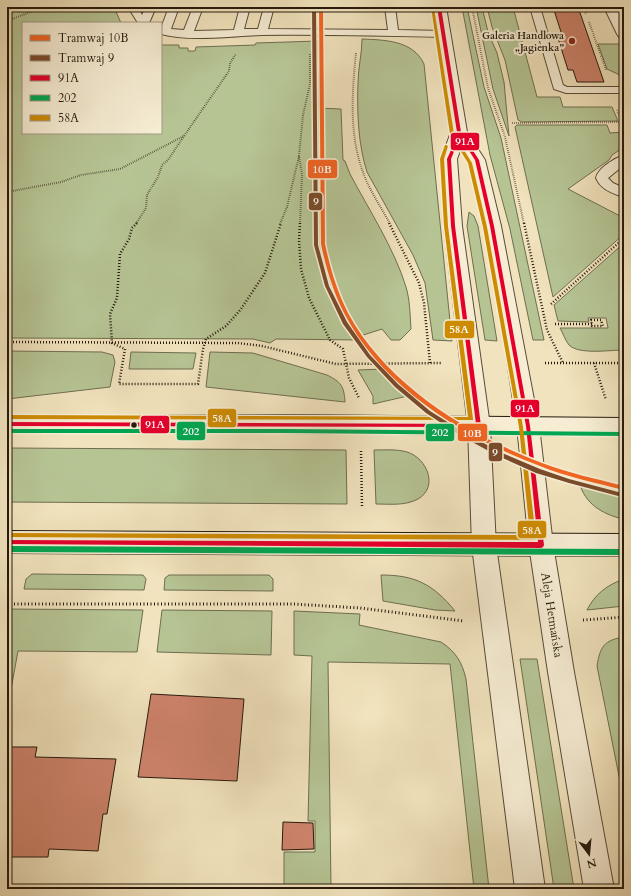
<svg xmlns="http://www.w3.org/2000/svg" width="631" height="896" font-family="Cardo,serif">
<rect width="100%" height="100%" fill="#f1e3bd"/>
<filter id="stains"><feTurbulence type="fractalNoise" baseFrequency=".005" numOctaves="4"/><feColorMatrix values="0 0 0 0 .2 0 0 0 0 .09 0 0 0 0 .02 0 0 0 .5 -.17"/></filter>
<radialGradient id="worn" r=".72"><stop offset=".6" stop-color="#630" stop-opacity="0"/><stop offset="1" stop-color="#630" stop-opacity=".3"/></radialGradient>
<g fill="#b6c494" stroke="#6e6e50">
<path d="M7,7h107l7,16h-98v110h138v-88h18v3h9v3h7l1,-4 59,-2 1,-2 62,-2v67l23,1 2,51 2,1 5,13c19,36 44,74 56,113 4,13 4,28 5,42l-11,11h-9l-9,-11 -25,8 2,3 -83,-1 -6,4 -17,-4 -246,-1z"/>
<polygon points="462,7 467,7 484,87 501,138 544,340 533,340 510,229 490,155"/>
<polygon points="476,7 482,7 488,32 497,53 504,82 509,136 493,89"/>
<polygon points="487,7 513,7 537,97 560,97 563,107 612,107 618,121 522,122 518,120 505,60 492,27"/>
<path d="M362,39c22,1 51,1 62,25l28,277 -19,-1 -8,-57 -12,-28 -46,-83c-9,-28 -10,-60 -9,-89 0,-15 4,-29 4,-44z"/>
<polygon points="598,44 622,44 624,46 624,77 607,69"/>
<polygon points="517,125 607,125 610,133 624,132 624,147 612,155 609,160 568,189 624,218 624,234 553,297 515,127"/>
<polygon points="469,212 474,216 478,226 497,341 485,340 467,226"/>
<path d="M624,243v107c-14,0 -45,5 -55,-5 -4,-5 -6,-12 -9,-17h48l-2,-10h-18l1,4 -31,-1 -4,-16z"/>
<polygon points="7,351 102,352 113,355 115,362 110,387 7,399"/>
<polygon points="131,352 196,353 193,369 129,369"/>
<path d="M210,352l43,1 74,22c14,7 17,11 18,27l-139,-15z"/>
<polygon points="384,369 412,395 373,404 373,396 358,370"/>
<polygon points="7,448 346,450 347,504 7,502"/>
<path d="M374,450c11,0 23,-1 33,2 20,6 32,35 11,47 -13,7 -28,5 -42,5z"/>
<path d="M579,482l40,10 4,27c-21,-5 -38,-15 -44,-37z"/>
<polygon points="32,574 143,575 146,579 144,590 24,589 26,579"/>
<polygon points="169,575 269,575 273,579 273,591 164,590 165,578"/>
<path d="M381,575c34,0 52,9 74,36l-20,-1 -52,-9z"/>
<path d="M624,579v27l-37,4c8,-16 20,-25 37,-31z"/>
<polygon points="7,609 143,610 137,652 18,651 7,711"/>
<polygon points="162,610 272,611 271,655 157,652"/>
<path d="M294,611l66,3 -1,11 82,17c15,10 21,20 25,37l23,210h-15l-24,-225 -122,-2 3,227h-47v-37h31v-31h-7l4,-165 -18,-1z"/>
<path d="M624,637v164l-27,-135c3,-19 7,-26 27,-29z"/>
<polygon points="520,659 537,659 574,889 554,889"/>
</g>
<g fill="#ce836c" stroke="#25190d">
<polygon points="553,7 578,7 604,82 577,82 573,70 568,70 557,35 562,35"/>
<polygon points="151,694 244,699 237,781 138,777"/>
<polygon points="7,747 37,747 35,757 116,759 107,814 103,814 98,851 49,849 48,857 7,857"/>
<polygon points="283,822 313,823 314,849 282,850"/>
</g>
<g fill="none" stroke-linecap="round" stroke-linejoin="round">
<defs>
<g id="service">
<polygon points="128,7 138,7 142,15 146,7 156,7 149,23 138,23"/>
<path d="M169,7h10l-8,22 13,1 9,-23h10l-9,24 40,-1 6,-23h10l-6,22h14l6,-22h10l-6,22 120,1 -3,-23h10l3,23 46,1 5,3 -5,3c-61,-1 -122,-3 -183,-2 -31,1 -70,7 -100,-1v-6z"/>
<polygon points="530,7 540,7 563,85 567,87 624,87 624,93 566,93 554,89"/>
<path d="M624,155v10l-16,13 5,5 11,5v9c-11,-3 -24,-8 -28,-19 2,-10 19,-20 28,-23z"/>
</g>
<g id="minor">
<polygon points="604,7 618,7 624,19 624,38 619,37 617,34"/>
<polygon points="541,534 549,537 553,545 574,672 614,889 584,889 548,672 529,545 533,537"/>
<polygon points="484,535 492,538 496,546 545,889 515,889 472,546 476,538"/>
</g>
<polygon id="tertiary" points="432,7 446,7 467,132 485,160 501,226 539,426 553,545 549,553 541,556 533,553 529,545 517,426 505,348 483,226 469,160 461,148 457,159 462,226 490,426 496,546 492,554 484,557 476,554 472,546 468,426 444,226 441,159 451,132"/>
<g id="secondary">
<polygon points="7,415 284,415 624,418 624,436 284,433 7,433"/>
<polygon points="7,531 624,534 624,556 7,553"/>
</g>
</defs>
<use href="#service" stroke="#584c39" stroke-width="2"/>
<use href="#minor" stroke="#584c39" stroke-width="2"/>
<use href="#tertiary" stroke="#584c39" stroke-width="2"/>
<use href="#secondary" stroke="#25190d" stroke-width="2"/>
<g stroke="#25190d" stroke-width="2" stroke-dasharray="0.5 1.5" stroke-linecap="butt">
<polyline points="472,7 488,88 505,137 524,224"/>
<polyline points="584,7 586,14"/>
<polyline points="575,10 586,10"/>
<polyline points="7,21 43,7"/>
<polyline points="589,22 606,70"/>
<path d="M356,53c-4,39 -7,82 7,119 6,18 18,35 27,52"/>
<polyline points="617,110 622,122"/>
<polyline points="512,123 624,122"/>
<polyline points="299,156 303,115 310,84 310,53"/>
<polyline points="7,192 61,182 81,175 120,169 184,136 229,71 230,63 236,54"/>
<polyline points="136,224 146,208 147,195 158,177 162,165 168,160 184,136"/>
<polyline points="280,224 287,207 299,156 302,174 300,224"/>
</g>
<g stroke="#25190d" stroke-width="2.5" stroke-dasharray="1 2" stroke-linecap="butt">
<polyline points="137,223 132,228 129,239 120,254 117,298 110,314 112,343 125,349 119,384 198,384 203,349 206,339 226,326 241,309 265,273 281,223"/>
<polyline points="300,223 299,240 301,269 309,298 330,340 343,349 349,378 359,398"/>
<polyline points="389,223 419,283 424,303 430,363"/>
<polyline points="524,223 547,330 563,363"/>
<polyline points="551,304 624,238"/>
<polygon points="591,320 601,320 603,326 592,326"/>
<polyline points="555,324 592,324"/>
<polyline points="7,342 238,343 262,346 336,364 442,363"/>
<polyline points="545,363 624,363"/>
<polyline points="594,363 606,400"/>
<polyline points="361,451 362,507"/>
<polyline points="622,454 624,466"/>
</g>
<g stroke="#25190d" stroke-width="3" stroke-dasharray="1 2.5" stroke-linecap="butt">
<polyline points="7,604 293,604 360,608 464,621"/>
<polyline points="583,620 624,617"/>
</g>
<use href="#service" fill="#f6edd4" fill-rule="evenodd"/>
<use href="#minor" fill="#f6edd4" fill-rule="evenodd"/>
<use href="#tertiary" fill="#f6edd4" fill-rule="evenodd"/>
<use href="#secondary" fill="#f6edd4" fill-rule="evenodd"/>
<defs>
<g id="bus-1">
<polygon points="437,7 441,7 461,132 479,160 494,226 530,426 544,545 543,547 541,548 7,544 7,540 538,542 526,426 490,226 475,160 457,132"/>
<polygon points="452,148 453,148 455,149 451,159 455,226 481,426 481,427 7,426 7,422 476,424 451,226 447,159"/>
</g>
<g id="bus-2">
<polygon points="7,429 284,429 624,432 624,436 284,433 7,433"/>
<polygon points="7,546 624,549 624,555 7,552"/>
</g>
<g id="bus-3">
<polygon points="431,7 434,8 454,134 472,163 487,227 523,427 536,538 535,540 533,540 7,537 7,533 530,535 519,427 483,227 468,163 450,134"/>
<polygon points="445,145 446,145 448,146 444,159 448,226 473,419 473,420 7,419 7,415 468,417 444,226 440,159"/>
</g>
</defs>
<use href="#bus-1" stroke="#f6edd4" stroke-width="3"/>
<use href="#bus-2" stroke="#f6edd4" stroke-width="3"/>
<use href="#bus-3" stroke="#f6edd4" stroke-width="3"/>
<use href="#bus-1" fill="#e4002b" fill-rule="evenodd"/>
<use href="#bus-2" fill="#00a651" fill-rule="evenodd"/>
<use href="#bus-3" fill="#cd8a03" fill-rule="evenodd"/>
<defs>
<path id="tram-1" d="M319,7h4l2,237c5,24 12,47 23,69 38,71 120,122 194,150 26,10 55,16 82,23v4c-28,-7 -57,-13 -84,-24 -76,-28 -158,-79 -196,-153 -11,-22 -18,-45 -23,-69z"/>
<polygon id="tram-2" points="312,7 316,7 318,245 329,286 347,322 370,355 398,384 430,411 465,433 502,453 540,469 569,479 622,493 624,493 624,497 622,497 569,483 536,473 498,456 461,436 426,413 395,387 367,357 343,324 325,286 314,245"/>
</defs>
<use href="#tram-1" stroke="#f6edd4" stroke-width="3"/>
<use href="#tram-2" stroke="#f6edd4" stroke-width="3"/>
<use href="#tram-1" fill="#f26522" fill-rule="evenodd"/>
<use href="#tram-2" fill="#7a4b2a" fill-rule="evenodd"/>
</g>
<circle fill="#8f2418" stroke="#f6edd4" stroke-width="1.5" cx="572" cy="41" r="4"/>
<circle fill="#25190d" stroke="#f6edd4" stroke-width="1.5" cx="134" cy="425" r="3.5"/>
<g text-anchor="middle" stroke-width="4" stroke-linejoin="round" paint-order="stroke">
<g font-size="10" font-weight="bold" fill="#25190d" stroke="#f6edd4" text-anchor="end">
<text x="564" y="39">Galeria Handlowa<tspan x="564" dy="12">„Jagienka”</tspan></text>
</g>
<g font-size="12" fill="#25190d" stroke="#f6edd4">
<text transform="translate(552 615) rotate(81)" y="4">Aleja Hetmańska</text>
</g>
</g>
<g stroke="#f6edd4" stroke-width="1.5">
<rect x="450" y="132" width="30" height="19" rx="4" fill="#e4002b"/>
<rect x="307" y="159" width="31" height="20" rx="4" fill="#f26522"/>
<rect x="308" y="192" width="15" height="19" rx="4" fill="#7a4b2a"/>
<rect x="444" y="320" width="31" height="19" rx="4" fill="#cd8a03"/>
<rect x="510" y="399" width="30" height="19" rx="4" fill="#e4002b"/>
<rect x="207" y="408" width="30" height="20" rx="4" fill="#cd8a03"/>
<rect x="140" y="415" width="30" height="19" rx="4" fill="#e4002b"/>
<rect x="176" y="421" width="30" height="20" rx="4" fill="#00a651"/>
<rect x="425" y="423" width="30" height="19" rx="4" fill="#00a651"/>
<rect x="457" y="423" width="31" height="19" rx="4" fill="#f26522"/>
<rect x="488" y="442" width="15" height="20" rx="4" fill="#7a4b2a"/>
<rect x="517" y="520" width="30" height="19" rx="4" fill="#cd8a03"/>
</g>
<g font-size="11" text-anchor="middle" font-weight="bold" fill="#fff">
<text x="465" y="145">91A</text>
<text x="322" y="173">10B</text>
<text x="316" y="205">9</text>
<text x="459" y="333">58A</text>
<text x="525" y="412">91A</text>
<text x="222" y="422">58A</text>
<text x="155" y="428">91A</text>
<text x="191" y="435">202</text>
<text x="440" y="436">202</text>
<text x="472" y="437">10B</text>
<text x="495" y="456">9</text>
<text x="532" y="534">58A</text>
</g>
<rect width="631" height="896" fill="none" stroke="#f1e3bd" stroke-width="24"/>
<rect x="8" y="8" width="615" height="880" fill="none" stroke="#25190d" stroke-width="2"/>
<rect x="12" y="12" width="607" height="872" fill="none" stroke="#25190d"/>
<rect x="22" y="22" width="140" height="112" fill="#f6edd4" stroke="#a29884"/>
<rect x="30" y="35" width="20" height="6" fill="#f26522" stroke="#a29884"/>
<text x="58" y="42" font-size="12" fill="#25190d">Tramwaj 10B</text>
<rect x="30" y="55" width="20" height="6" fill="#7a4b2a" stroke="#a29884"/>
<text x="58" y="62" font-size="12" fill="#25190d">Tramwaj 9</text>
<rect x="30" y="75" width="20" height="6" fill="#e4002b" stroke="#a29884"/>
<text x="58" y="82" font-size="12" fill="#25190d">91A</text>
<rect x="30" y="95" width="20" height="6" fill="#00a651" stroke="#a29884"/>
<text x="58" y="102" font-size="12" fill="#25190d">202</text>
<rect x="30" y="115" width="20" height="6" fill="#cd8a03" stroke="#a29884"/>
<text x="58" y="122" font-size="12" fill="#25190d">58A</text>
<g transform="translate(589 854) rotate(164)" stroke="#f6edd4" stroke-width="3" paint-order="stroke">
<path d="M0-3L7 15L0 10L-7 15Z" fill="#25190d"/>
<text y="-6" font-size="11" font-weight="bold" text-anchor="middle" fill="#25190d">N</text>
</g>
<rect width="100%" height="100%" filter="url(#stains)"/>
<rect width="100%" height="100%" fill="url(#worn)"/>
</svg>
